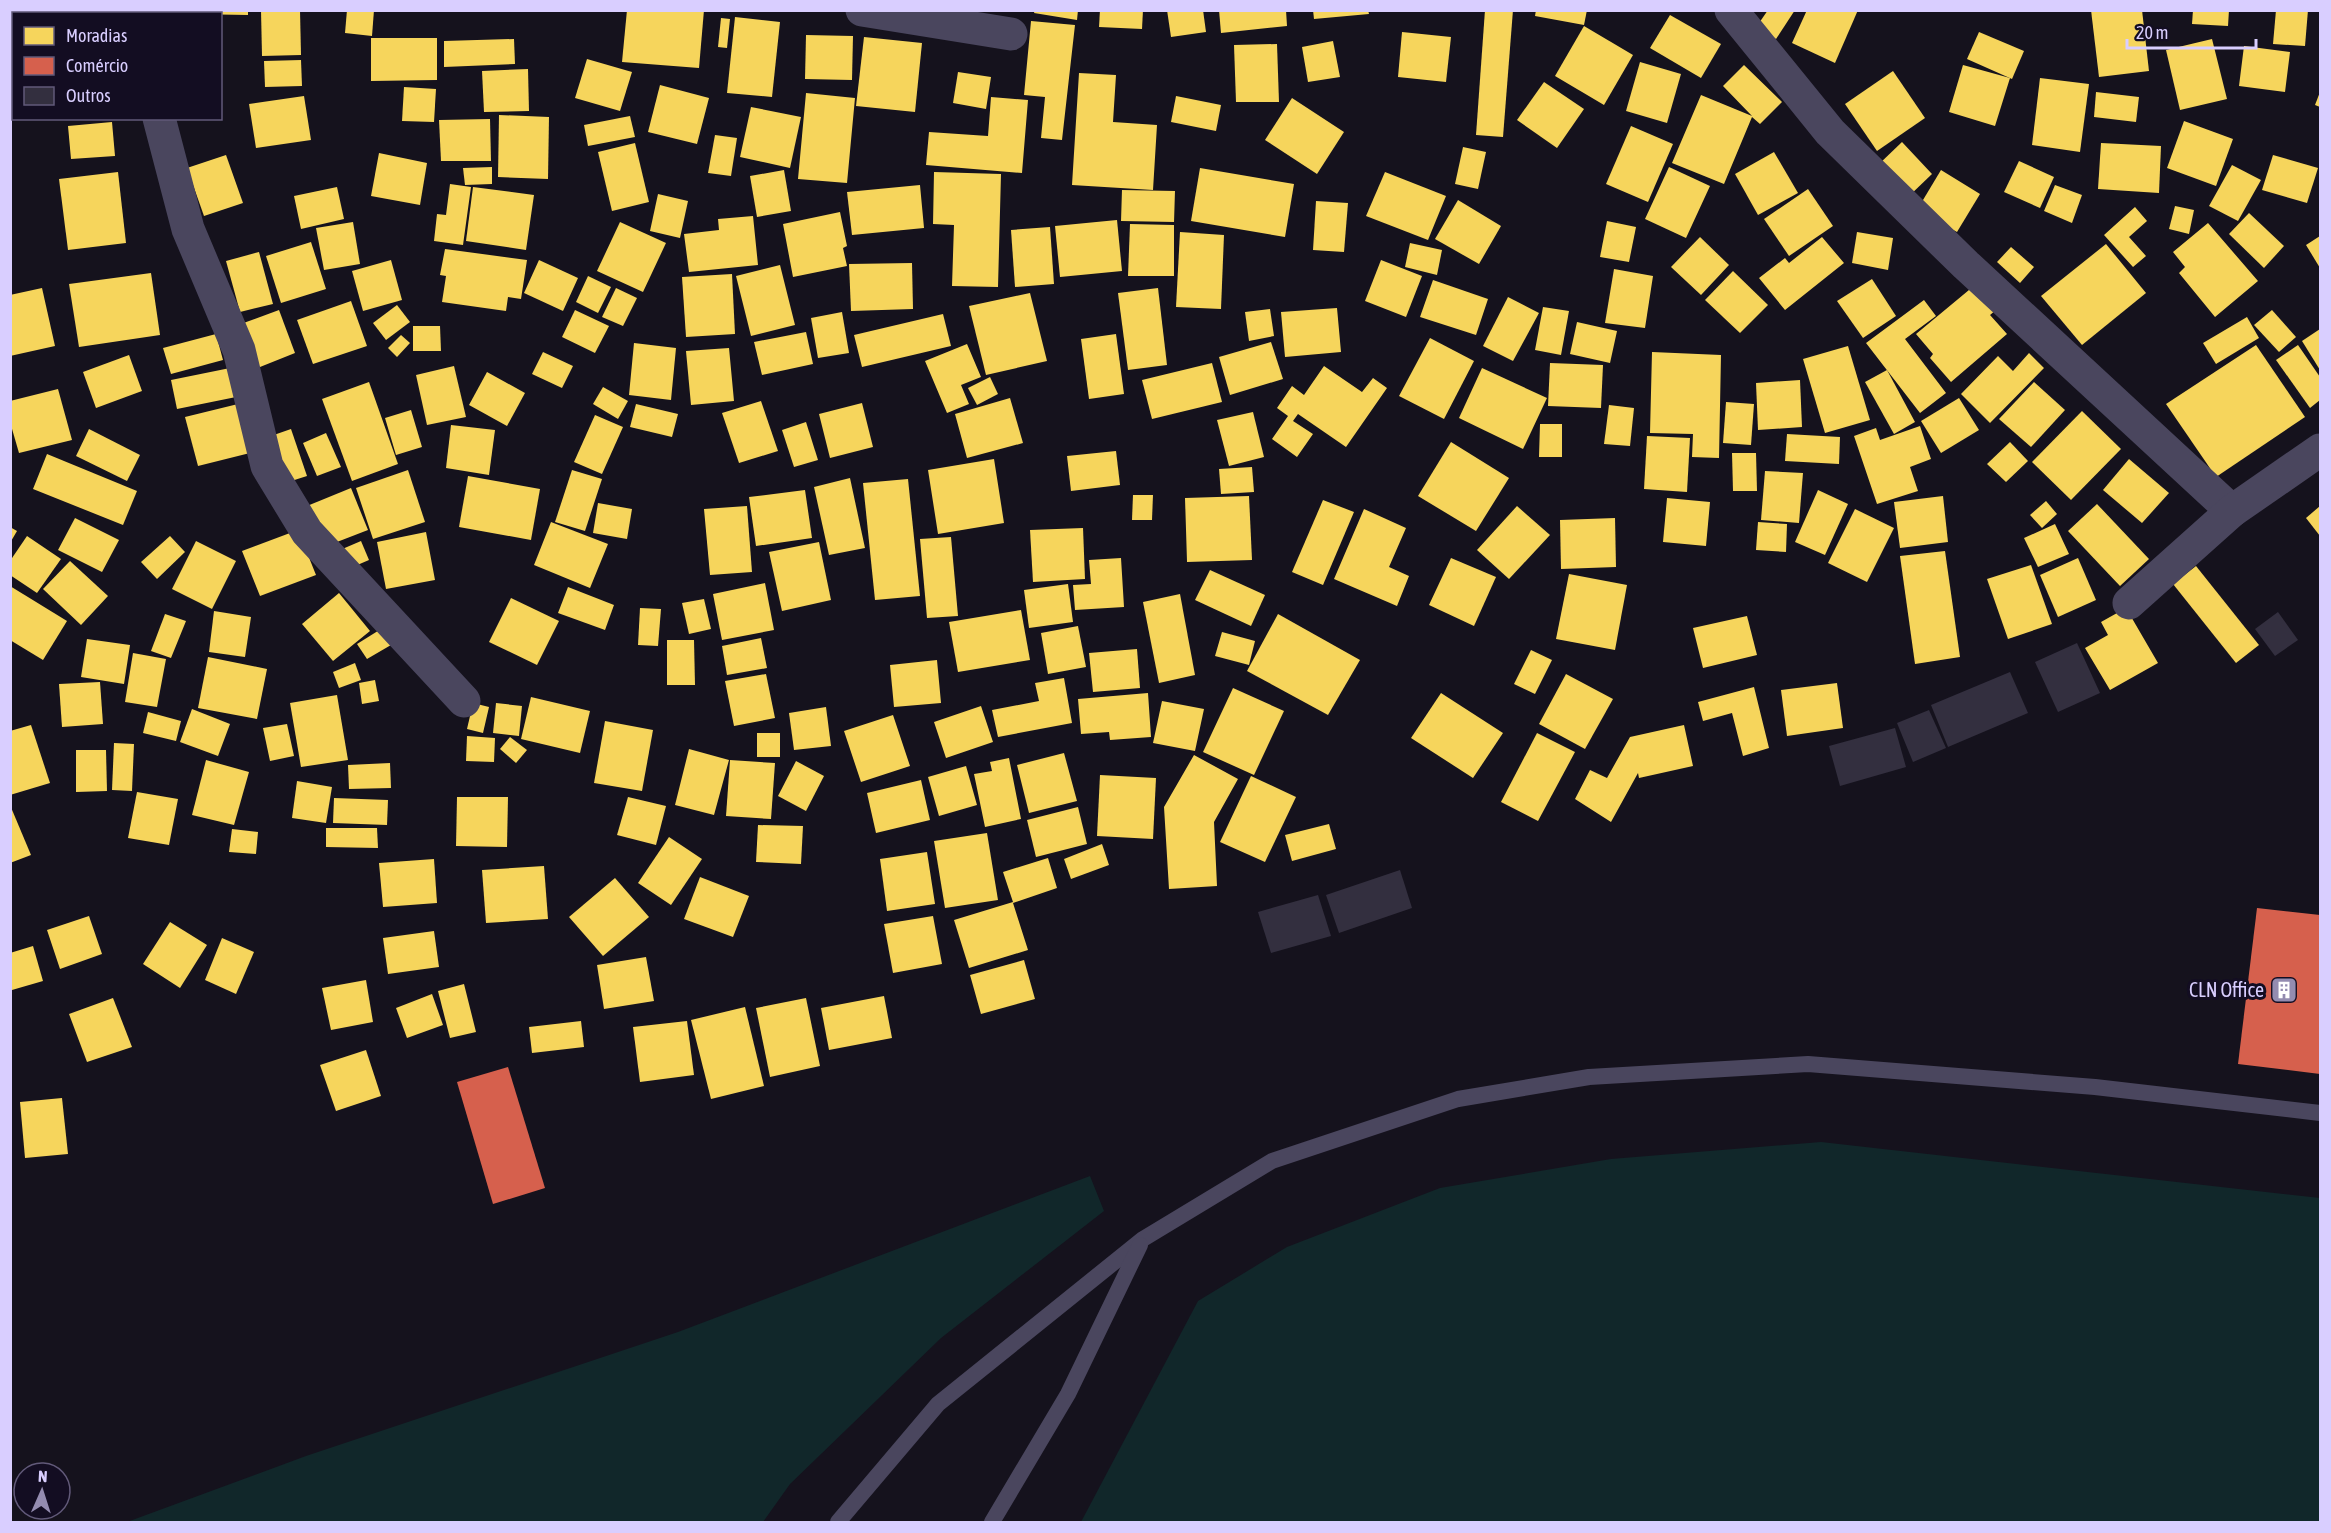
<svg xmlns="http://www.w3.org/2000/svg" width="2331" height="1533" font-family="'Asap Condensed',sans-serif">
<rect width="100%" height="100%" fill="#15121d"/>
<g fill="#11272a">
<polygon points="1821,1142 2320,1198 2320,1522 1081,1522 1198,1301 1287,1247 1440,1188 1611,1159"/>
<polygon points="1090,1176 1104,1211 941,1338 790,1484 763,1522 127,1522 306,1456 678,1332"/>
</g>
<g fill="#f6d55c">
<polygon points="10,10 60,10 60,14 14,14 14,46 10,46"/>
<polygon points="190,10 248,10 248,15 190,14"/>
<polygon points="261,10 300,10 301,55 262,56"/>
<polygon points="347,10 374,10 372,36 345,33"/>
<polygon points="627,10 704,10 699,68 622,62"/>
<polygon points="1035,10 1078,10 1077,20 1034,13"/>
<polygon points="1100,10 1143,10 1142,29 1099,27"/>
<polygon points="1167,10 1203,10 1206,32 1171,37"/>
<polygon points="1219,10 1286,10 1287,26 1221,33"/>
<polygon points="1313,10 1368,10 1369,14 1314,19"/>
<polygon points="1485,10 1513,10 1503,137 1476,135"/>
<polygon points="1536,10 1587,10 1584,25 1535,16"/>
<polygon points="1768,10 1795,10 1776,39 1757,26"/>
<polygon points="1807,10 1858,10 1835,63 1792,43"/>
<polygon points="2091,10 2142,10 2149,71 2099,77"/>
<polygon points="2193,10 2229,10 2228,26 2192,24"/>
<polygon points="2276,10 2308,10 2305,46 2273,44"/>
<polygon points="1670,15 1721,44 1701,78 1650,48"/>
<polygon points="735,17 780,22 772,97 727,93"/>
<polygon points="721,18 730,19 727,48 718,47"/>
<polygon points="1031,21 1075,25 1062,140 1041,138 1045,97 1024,95"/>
<polygon points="1584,26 1633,55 1604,105 1555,76"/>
<polygon points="1402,32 1451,37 1446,82 1398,77"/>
<polygon points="1979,32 2024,51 2012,79 1967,59"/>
<polygon points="806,35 853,36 852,80 805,79"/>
<polygon points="864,37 922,43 915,112 856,106"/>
<polygon points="371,38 437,38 437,80 371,81"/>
<polygon points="514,39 515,64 444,67 444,41"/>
<polygon points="2212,39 2227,99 2180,110 2166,50"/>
<polygon points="1333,41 1340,77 1308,82 1302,47"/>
<polygon points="1277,44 1279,102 1236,102 1234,45"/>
<polygon points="2244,46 2290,52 2285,92 2239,86"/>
<rect x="10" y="53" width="4" height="41"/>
<polygon points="587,59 632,72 620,111 575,98"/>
<polygon points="301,60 302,86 265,87 264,61"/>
<polygon points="1640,62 1681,74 1667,123 1626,111"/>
<polygon points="1744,65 1782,102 1760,124 1752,117 1724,184 1672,163 1701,95 1752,116 1723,86"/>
<polygon points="1963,65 2010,78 1995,126 1949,112"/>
<polygon points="528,69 529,111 484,112 482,71"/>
<polygon points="1893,71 1925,118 1877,151 1845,104"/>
<polygon points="958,72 991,77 986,109 953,103"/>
<polygon points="1079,73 1116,75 1113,122 1157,125 1153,190 1072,185"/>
<polygon points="2040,78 2089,84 2080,152 2032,145"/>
<polygon points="1544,82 1584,109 1557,148 1517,120"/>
<polygon points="660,85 709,98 697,144 648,132"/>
<polygon points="404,87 436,89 434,122 402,121"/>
<polygon points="2096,92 2139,97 2136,122 2094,117"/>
<polygon points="2320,92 2320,107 2315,105"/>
<polygon points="806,93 855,98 847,183 798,179"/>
<polygon points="304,96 311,140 256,148 249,104"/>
<polygon points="1176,96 1221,105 1216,131 1171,122"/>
<polygon points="991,97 1028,100 1022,173 926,165 929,132 988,136"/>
<polygon points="1292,98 1344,132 1317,174 1265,140"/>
<polygon points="751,107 801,117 790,168 740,157"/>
<polygon points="499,115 549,117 548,179 498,177"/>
<polygon points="630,116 635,137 588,146 584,125"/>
<polygon points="490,119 491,161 441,161 439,120"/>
<polygon points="2184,121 2233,139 2216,186 2167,168"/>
<polygon points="112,122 115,156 71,159 68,126"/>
<polygon points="1631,126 1673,144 1648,202 1606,184"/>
<polygon points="715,135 737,138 731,176 708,173"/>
<polygon points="1902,142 1932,174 1907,198 1877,166"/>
<polygon points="635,143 649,202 612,211 598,152"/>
<polygon points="2101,143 2161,146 2159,193 2098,189"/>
<polygon points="1463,147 1486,152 1478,189 1455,184"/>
<polygon points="1774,152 1798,193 1758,215 1735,174"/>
<polygon points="379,153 427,163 420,205 371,196"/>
<polygon points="226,155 243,203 204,216 187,168"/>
<polygon points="2273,155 2318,168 2307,203 2262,190"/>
<polygon points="2019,161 2054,177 2040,208 2004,192"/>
<polygon points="2232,165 2261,180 2238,221 2209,206"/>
<polygon points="492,167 492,184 465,185 463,168"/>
<polygon points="1669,167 1710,186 1686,238 1645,219"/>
<polygon points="1200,168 1294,184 1285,237 1191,221"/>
<polygon points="784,170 791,211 757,217 750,176"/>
<polygon points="1941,170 1980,194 1957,232 1917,210"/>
<polygon points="118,172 126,243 68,250 59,179"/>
<polygon points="934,172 1001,174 998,287 952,286 954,225 933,224"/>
<polygon points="1385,172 1446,196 1428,240 1366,216"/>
<polygon points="450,184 471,187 463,245 434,241 437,214 446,215"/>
<polygon points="920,185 924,228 852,235 847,192"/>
<polygon points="2055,185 2082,195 2072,223 2044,211"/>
<polygon points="337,187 344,219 301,229 294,196"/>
<polygon points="473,187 534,195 526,250 466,241"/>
<polygon points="1808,189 1833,226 1789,256 1764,219"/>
<polygon points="1122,190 1175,191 1174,222 1121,221"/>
<polygon points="658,194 688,201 680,238 650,231"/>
<polygon points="1458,200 1501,226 1479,264 1435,239"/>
<polygon points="1316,201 1348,203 1344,252 1313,250"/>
<polygon points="2175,206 2194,210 2189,234 2169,229"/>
<polygon points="2135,207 2147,221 2129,237 2146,256 2133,267 2104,235"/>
<polygon points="840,212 847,246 843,248 847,266 793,277 783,224"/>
<polygon points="2249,213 2284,246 2264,268 2229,234"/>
<polygon points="753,216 758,265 689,272 684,234 719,230 718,219"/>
<polygon points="1117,220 1122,271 1060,277 1055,226"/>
<polygon points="1607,221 1636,227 1629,262 1600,257"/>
<polygon points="353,222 360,264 324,270 316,228"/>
<polygon points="620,222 666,243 643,292 597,271"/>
<polygon points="2208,223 2258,281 2215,317 2179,273 2185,267 2173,252"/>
<polygon points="1130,224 1174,225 1174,276 1128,276"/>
<polygon points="1050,227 1054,284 1015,287 1011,230"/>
<polygon points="1180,232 1224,235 1221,309 1176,307"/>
<polygon points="1857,232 1893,238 1888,270 1852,263"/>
<polygon points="2320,236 2320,268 2306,245"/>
<polygon points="1700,237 1729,265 1701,295 1671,267"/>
<polygon points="1822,237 1844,263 1785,310 1759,278 1785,258 1789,263"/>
<polygon points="311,242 326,289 281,303 266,256"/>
<polygon points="1410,243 1442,250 1437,275 1405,267"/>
<polygon points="2106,244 2146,293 2082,345 2041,296"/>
<polygon points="2011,247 2034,267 2020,283 1997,262"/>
<polygon points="445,249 527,260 521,299 508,297 506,311 442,302 446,276 440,275"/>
<polygon points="259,252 273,304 240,312 226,261"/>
<polygon points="391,260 402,300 363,311 352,271"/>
<polygon points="539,260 578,278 563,311 524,293"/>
<polygon points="1381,260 1422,276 1406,317 1365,301"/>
<polygon points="912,263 913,309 851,311 849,264"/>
<polygon points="780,265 795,325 751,336 736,276"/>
<polygon points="1614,269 1653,276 1645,328 1605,323"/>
<polygon points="1733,271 1768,305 1740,333 1705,300"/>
<polygon points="151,273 160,335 79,347 69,284"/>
<polygon points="732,274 735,334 686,337 682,277"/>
<polygon points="588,276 611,287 598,313 576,302"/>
<polygon points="1872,279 1896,316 1863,338 1837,301"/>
<polygon points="1433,280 1488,299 1476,335 1420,317"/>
<polygon points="1975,285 1996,310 1990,315 2007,334 1951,382 1930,358 1933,354 1916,334"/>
<polygon points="42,288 55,346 10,356 10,295"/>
<polygon points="616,288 637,298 623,326 602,317"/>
<polygon points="1158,288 1167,365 1128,370 1118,293"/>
<polygon points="1030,293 1047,361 986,375 969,306"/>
<polygon points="1508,297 1539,313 1513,361 1483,346"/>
<polygon points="1924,300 1936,316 1905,339 1946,393 1920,413 1866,343"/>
<polygon points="351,301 367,346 313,364 297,320"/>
<polygon points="397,305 410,322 386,340 373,323"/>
<polygon points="1543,307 1569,311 1561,355 1535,350"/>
<polygon points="1337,308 1341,352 1285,357 1281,312"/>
<polygon points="1270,309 1274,336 1249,341 1245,312"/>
<polygon points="279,310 295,353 255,369 238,325"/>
<polygon points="575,310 609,326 595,353 562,337"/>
<polygon points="2272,310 2296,337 2279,352 2254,325"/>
<polygon points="842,312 849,353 818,358 811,318"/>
<polygon points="943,314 951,346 862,367 854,335"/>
<polygon points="2247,317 2259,338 2216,364 2203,343"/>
<polygon points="1577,322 1617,331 1610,363 1570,354"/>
<polygon points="413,326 440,326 441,351 413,351"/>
<polygon points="2320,329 2320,370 2302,341"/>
<polygon points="806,332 813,364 762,375 754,342"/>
<polygon points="216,334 223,360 171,374 163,348"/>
<polygon points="1116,334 1124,394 1089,399 1081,339"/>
<polygon points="401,335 410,343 397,357 388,348"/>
<polygon points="1430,338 1474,361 1444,419 1399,396"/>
<polygon points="1271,342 1283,379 1230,395 1219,357"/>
<polygon points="634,343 676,348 671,400 629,395"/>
<polygon points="967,344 981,377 961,385 969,404 947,413 925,361"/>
<polygon points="2256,345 2305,417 2216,477 2166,404"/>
<polygon points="2298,345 2320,377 2320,400 2310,408 2276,360"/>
<polygon points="1848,346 1870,420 1825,433 1803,359"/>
<polygon points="729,348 734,401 691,405 686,351"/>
<polygon points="543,352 573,366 562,388 532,374"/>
<polygon points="1652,352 1721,355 1719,458 1692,457 1693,434 1650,433"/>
<polygon points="2029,353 2044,368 1990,423 1961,394 1998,356 2013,371"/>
<polygon points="129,355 142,391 96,408 83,372"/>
<polygon points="1212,363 1222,402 1152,419 1142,380"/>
<polygon points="1550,363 1603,365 1601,408 1548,406"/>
<polygon points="454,366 466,417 427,425 416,375"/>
<polygon points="1324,366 1362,392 1373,378 1387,388 1346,447 1298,414 1293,421 1313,434 1297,457 1272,439 1288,416 1277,408 1292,386 1304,395"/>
<polygon points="235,367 241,396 177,409 171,380"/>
<polygon points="1482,368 1547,398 1523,449 1459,418"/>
<polygon points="1887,370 1915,422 1894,434 1865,382"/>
<polygon points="487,372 525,393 507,426 469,405"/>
<polygon points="990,377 998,394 977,405 968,388"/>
<polygon points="1800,380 1802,427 1758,430 1756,383"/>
<polygon points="369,382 398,464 352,481 322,399"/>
<polygon points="2034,382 2065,410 2031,447 1999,419"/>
<polygon points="603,387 628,401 618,419 593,404"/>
<polygon points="58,389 72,440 19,453 10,422 10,401"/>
<polygon points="1010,398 1023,443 967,458 955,414"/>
<polygon points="1959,398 1979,430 1941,453 1921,421"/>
<polygon points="761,401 778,451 739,463 722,413"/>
<polygon points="1726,402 1754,404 1751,445 1723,443"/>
<polygon points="862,403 873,447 830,458 819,414"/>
<polygon points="238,404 250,453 198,466 185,417"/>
<polygon points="636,404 678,414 672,437 630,427"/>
<polygon points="1609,405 1634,408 1630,446 1604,444"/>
<polygon points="411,410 422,447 396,455 385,418"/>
<polygon points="2082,411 2121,449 2071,500 2032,462"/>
<polygon points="1253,412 1264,457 1229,466 1217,420"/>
<polygon points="595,415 623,427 602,474 574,462"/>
<polygon points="806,422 818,460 794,467 782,430"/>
<polygon points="1540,424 1562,424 1562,457 1539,457"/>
<polygon points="451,425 495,430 489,475 446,468"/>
<polygon points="1920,426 1931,459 1910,467 1918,491 1877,504 1854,436 1876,428 1880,440"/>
<polygon points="89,429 140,455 127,481 76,456"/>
<polygon points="291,429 307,476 285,483 268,437"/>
<polygon points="326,433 341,467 317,476 303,443"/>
<polygon points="1787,434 1840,437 1839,464 1785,461"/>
<polygon points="1647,436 1690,438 1687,492 1644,489"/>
<polygon points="1451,442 1509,478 1476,531 1418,496"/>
<polygon points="2010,442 2028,461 2006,482 1987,464"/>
<polygon points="1116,451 1120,485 1071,491 1067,456"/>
<polygon points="1732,453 1756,453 1757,491 1733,491"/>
<polygon points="47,454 137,491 123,525 33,489"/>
<polygon points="994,459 1004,523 938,534 928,470"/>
<polygon points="2129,459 2169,493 2142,523 2103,490"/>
<polygon points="1252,467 1254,492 1221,494 1219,469"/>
<polygon points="408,470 425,522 373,539 356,488"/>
<polygon points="572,470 602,479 585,531 555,522"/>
<polygon points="1765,471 1803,473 1799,523 1761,520"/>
<polygon points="468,476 540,489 531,540 459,527"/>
<polygon points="850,478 865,548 829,555 814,487"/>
<polygon points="908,479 920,596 875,600 863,483"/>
<polygon points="351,488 368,530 324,547 307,506"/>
<polygon points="805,490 812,538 756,546 749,497"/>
<polygon points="1818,490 1848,504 1825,555 1795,542"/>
<polygon points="1133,495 1153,495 1152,520 1132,520"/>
<polygon points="1249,496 1252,560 1187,562 1185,498"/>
<polygon points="1943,496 1948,542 1900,548 1894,502"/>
<polygon points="1667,498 1710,502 1706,546 1663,542"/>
<polygon points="1323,500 1354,512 1323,585 1292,572"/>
<polygon points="2046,501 2057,514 2042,528 2030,515"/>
<polygon points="598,503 632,509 627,539 593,533"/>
<polygon points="2097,504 2149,559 2120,586 2068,531"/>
<polygon points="747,506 752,572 710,575 704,509"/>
<polygon points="1517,506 1550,535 1509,579 1477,550"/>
<polygon points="2320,506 2320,536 2306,518"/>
<polygon points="1364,509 1406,528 1389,567 1409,576 1397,606 1334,579"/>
<polygon points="1855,509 1894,528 1867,582 1828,563"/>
<polygon points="75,518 119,540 102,572 58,550"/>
<polygon points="1615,518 1616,567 1561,569 1560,520"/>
<polygon points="551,522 608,544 590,588 534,565"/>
<polygon points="1758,522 1787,524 1786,552 1756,550"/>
<polygon points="2055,524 2069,554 2038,567 2024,538"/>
<polygon points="10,527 17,531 10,543"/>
<polygon points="1083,528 1085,579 1033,582 1030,530"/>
<polygon points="298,530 316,575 260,596 242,551"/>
<polygon points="426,532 435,580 386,589 377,542"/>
<polygon points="27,536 61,559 37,593 10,575 10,561"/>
<polygon points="170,536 185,552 157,579 141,562"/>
<polygon points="951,537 958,616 927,618 920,539"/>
<polygon points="196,541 236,561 212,609 172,589"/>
<polygon points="361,541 369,560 348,569 340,550"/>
<polygon points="819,542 831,600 782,611 769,552"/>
<polygon points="1945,551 1960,657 1915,664 1900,556"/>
<polygon points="1121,558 1124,607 1075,610 1073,585 1091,584 1089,560"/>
<polygon points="1451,558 1496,577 1474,626 1429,605"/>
<polygon points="2078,558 2096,600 2058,617 2040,575"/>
<polygon points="70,561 108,596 81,625 43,589"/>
<polygon points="2031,565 2052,624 2008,639 1987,579"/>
<polygon points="2196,566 2259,645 2236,663 2173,584"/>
<polygon points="1210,570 1265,595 1251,626 1195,600"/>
<polygon points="1569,574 1627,585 1615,650 1556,639"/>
<polygon points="765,583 774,630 722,640 713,594"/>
<polygon points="1068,584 1073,622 1029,628 1024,590"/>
<polygon points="10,586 67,621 43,660 10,640"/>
<polygon points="568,587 614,605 605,630 558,613"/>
<polygon points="339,593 370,631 333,661 302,624"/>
<polygon points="1180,594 1195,675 1159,683 1143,602"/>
<polygon points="511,598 559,621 537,665 489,642"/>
<polygon points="704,599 711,629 689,634 682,603"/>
<polygon points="640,608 661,609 658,646 638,645"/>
<polygon points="2126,608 2158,663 2110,690 2085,648 2108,635 2101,622"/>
<polygon points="1021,610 1030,660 958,672 949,622"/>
<polygon points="214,611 251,617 245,657 209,652"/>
<polygon points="165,614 186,621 171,658 151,651"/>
<polygon points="1278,614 1360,660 1328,715 1247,671"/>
<polygon points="1747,616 1757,655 1703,668 1693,628"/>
<polygon points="1078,626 1086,667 1048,674 1041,633"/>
<polygon points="381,629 391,645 367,659 357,644"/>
<polygon points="1222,632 1255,641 1249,665 1215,656"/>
<polygon points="761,638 767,668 727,675 722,646"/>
<polygon points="87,639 130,645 124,684 81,677"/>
<polygon points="667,640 694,640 695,685 667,685"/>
<polygon points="1137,649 1140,688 1093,692 1089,653"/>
<polygon points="1531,650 1552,660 1535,694 1514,684"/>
<polygon points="133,653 166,659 157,707 125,702"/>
<polygon points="208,657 267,669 257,719 198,708"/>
<polygon points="937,660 941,703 894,707 890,665"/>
<polygon points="355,663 361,680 339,688 333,672"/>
<polygon points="766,674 775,718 734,726 725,681"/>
<polygon points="1566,674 1613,699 1585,749 1539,724"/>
<polygon points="1064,678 1072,723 998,737 992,710 1039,701 1035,683"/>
<polygon points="375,680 379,701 362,704 359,683"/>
<polygon points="100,682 103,724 62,727 59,684"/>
<polygon points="1837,683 1843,728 1787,736 1781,690"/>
<polygon points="1754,687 1769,748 1743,756 1732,713 1703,721 1698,702"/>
<polygon points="1233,688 1284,711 1254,775 1203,752"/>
<polygon points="1148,693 1151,737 1110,740 1109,732 1081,734 1078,699"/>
<polygon points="1441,693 1503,733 1473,778 1411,738"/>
<polygon points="337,695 348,760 301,767 290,703"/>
<polygon points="531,697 590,711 580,753 521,739"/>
<polygon points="1162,701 1204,709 1195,751 1153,743"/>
<polygon points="473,703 489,707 483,733 467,729"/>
<polygon points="496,703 522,706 519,736 493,733"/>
<polygon points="981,706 993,742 946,758 934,722"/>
<polygon points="826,707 831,746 794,750 789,713"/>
<polygon points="192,709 230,724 218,756 180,742"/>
<polygon points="148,712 181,721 176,741 143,733"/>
<polygon points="893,715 910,766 861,782 844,731"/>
<polygon points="605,721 653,730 642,791 594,783"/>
<polygon points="287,724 294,756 270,761 263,728"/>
<polygon points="31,725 50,783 10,795 10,731"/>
<polygon points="1684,725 1693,766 1639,778 1638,773 1611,822 1575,799 1590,770 1607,778 1630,737"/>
<rect x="757" y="733" width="23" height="24"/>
<polygon points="1537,733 1575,752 1538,821 1501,802"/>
<polygon points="467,736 495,738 494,762 466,761"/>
<polygon points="510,737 527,750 516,763 500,749"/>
<polygon points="114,743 134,744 132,791 112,790"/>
<polygon points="689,749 729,760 714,815 675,805"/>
<polygon points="76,750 106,750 107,791 76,792"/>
<polygon points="1064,753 1077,801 1029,813 1017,765"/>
<polygon points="1194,755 1238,779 1214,822 1217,886 1169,889 1164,807"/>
<polygon points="1009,758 1021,819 985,827 974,774 992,771 990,762"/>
<polygon points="206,760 249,772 234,825 192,815"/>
<polygon points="730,760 775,763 771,819 726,816"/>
<polygon points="796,761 824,776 806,811 778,796"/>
<polygon points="390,763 391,788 349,789 348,765"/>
<polygon points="966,766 977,805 939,816 928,777"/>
<polygon points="1100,775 1156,778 1153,839 1097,836"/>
<polygon points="1251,776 1296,797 1265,862 1220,842"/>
<polygon points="921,780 930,820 876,833 867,793"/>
<polygon points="297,781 332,787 326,823 292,818"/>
<polygon points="137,792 178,799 169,845 128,838"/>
<polygon points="457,797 508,797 507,847 456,846"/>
<polygon points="628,797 666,806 656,845 617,835"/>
<polygon points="334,798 388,800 387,825 333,823"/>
<polygon points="10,805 31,855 10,863"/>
<polygon points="1078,807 1087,844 1036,857 1027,820"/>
<polygon points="1329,824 1336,849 1292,861 1285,835"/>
<polygon points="758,825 803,826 801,864 756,862"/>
<polygon points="326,828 377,828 378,848 326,847"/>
<polygon points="232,829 258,832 256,854 229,852"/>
<polygon points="987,833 998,900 945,908 934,841"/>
<polygon points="669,837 702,859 671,905 638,883"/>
<polygon points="1102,844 1109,865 1071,879 1064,859"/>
<polygon points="927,852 935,904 887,911 880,859"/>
<polygon points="1048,858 1057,888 1013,903 1028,950 969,968 954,920 1013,902 1003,872"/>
<polygon points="434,859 437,903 383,907 379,863"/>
<polygon points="544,866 548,919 486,923 482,870"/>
<polygon points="700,877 749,896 733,937 684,919"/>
<polygon points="615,878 649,917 603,956 569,917"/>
<polygon points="89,916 102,954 60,969 47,930"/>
<polygon points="933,916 942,964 893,973 884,924"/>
<polygon points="170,922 207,945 180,988 143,964"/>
<polygon points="434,931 439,967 388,974 383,938"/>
<polygon points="222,938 254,952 236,994 205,980"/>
<polygon points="33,946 43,981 12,990 10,953"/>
<polygon points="646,957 654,1001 604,1009 597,965"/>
<polygon points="1024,960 1035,999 981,1014 970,975"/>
<polygon points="366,980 373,1022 331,1030 322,988"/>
<polygon points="464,984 476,1032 450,1038 438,991"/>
<polygon points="432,994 443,1025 407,1038 396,1008"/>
<polygon points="884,996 892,1038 829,1050 821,1008"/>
<polygon points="113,998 132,1047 87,1062 69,1014"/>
<polygon points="806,998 820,1066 770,1077 756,1008"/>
<polygon points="745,1007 764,1086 711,1099 691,1020"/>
<polygon points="581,1021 584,1047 532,1053 529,1027"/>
<polygon points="687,1021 694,1075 640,1082 633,1027"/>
<polygon points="366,1050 381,1096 336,1111 320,1065"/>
<polygon points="62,1098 68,1154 25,1158 20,1102"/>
</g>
<g fill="#d6604d">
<polygon points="2257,908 2320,915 2320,1074 2238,1064"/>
<polygon points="508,1067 545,1188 493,1204 457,1082"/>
</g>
<g fill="#332f3f">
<polygon points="2278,612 2298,640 2275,656 2255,629"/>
<polygon points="2077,643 2100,693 2058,712 2035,662"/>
<polygon points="2010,672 2028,713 1948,747 1931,705"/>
<polygon points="1929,710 1946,748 1913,762 1897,723"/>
<polygon points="1895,728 1906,767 1840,786 1829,746"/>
<polygon points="1400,870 1412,908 1339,933 1326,895"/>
<polygon points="1318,895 1331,936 1271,953 1258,912"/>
</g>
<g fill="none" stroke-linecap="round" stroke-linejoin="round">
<g stroke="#4a465e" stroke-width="16">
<polyline points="838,1522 938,1404 1143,1239 1272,1161 1458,1099 1589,1077 1808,1064 2095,1087 2320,1113"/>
<polyline points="992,1522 1068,1394 1140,1245"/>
</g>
<g stroke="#4a465e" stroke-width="33">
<polyline points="139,10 139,14"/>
<polyline points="862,10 1011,34"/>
<polyline points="1731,10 1830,132 1966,265 2232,511"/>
<polyline points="159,118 188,229 239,350 267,466 307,532 464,701"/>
<polyline points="2129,603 2232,511 2320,450"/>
</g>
</g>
<defs>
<symbol id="building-square" viewBox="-11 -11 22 22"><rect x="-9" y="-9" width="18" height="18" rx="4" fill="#948cb0" stroke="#130d22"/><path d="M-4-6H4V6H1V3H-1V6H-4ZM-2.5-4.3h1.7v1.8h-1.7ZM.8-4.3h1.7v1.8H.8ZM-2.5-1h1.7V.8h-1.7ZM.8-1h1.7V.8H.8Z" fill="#fff"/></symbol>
</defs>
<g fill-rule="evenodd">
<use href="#building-square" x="2269" y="975" width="30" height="30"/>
</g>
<g text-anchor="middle" stroke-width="6" stroke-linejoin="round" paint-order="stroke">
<g font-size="20" fill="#d9ceff" stroke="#130d22" text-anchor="end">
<text x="2264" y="997">CLN Office</text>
</g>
</g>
<rect width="2331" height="1533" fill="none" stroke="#d9ceff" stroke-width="24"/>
<rect x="12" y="12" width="210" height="108" fill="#130d22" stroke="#625a7a" stroke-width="1.5"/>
<rect x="24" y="27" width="30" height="18" fill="#f6d55c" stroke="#625a7a" stroke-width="1.5"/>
<text x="66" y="42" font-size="18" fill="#d9ceff">Moradias</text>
<rect x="24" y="57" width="30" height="18" fill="#d6604d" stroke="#625a7a" stroke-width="1.5"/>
<text x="66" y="72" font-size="18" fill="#d9ceff">Comércio</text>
<rect x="24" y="87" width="30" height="18" fill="#332f3f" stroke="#625a7a" stroke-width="1.5"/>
<text x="66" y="102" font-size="18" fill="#d9ceff">Outros</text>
<g transform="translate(42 1491) rotate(3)"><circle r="28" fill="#130d22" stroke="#625a7a" stroke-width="1.5"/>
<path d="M0-4.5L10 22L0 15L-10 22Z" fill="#948cb0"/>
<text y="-9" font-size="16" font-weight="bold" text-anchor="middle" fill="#d9ceff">N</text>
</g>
<path d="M2127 39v9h129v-9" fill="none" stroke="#d9ceff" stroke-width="3"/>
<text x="2136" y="39" font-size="18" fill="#d9ceff" stroke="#130d22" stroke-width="4.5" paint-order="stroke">20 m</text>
</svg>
